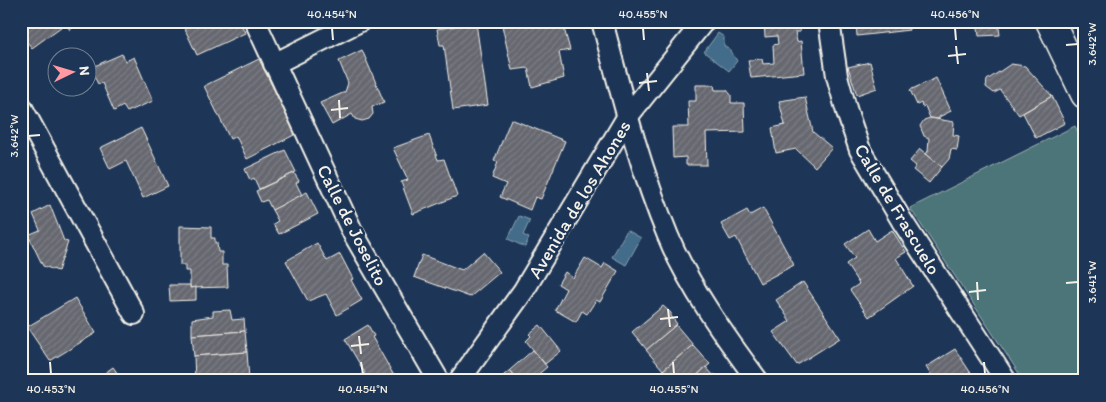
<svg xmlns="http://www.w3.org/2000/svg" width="1106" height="402" font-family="Itim,sans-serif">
<defs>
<pattern id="building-hatch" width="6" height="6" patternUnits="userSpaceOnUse" patternTransform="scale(1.25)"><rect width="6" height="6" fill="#666770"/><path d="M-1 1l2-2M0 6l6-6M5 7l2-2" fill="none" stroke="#7c7d84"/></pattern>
</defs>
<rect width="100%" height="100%" fill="#1d3557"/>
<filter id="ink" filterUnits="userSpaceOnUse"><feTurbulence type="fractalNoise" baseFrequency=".02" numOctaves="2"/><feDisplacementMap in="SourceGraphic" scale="10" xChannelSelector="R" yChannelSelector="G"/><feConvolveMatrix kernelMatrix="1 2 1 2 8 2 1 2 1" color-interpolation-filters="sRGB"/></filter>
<g filter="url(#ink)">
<polygon fill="#4c7478" stroke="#a0b2b0" points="1075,126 1085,146 1085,381 1024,381 910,208"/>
<g fill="#426c8a" stroke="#89a1b0">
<polygon points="718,33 724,37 724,46 731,51 737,61 729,71 704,52"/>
<polygon points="519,216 530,220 523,235 529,238 525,247 508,239"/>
<polygon points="627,230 641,238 626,265 612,257"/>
</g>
<g fill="url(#building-hatch)" stroke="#f4f1e8">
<polygon points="21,21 63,21 65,24 32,48 21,35"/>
<polygon points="64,21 80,21 70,30"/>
<polygon points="181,21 240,21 245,33 197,55"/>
<polygon points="501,21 562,21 570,50 559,52 564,78 532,87 528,68 512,70"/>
<polygon points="764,21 799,21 800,32 795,32 797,42 801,41 804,73 751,78 748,60 762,59 763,64 774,63 773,45 778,44 777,36 765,37"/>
<polygon points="856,21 908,21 909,30 857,36"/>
<polygon points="977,21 998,21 1000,35 979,36"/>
<polygon points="476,23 488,105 453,110 444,45 440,45 437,29"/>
<polygon points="362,50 384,102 372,107 373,114 369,119 362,121 355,119 352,114 332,125 320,103 345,92 348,83 339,61"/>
<polygon points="122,54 126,61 134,57 153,101 127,112 123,106 114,111 102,83 98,84 90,68"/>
<polygon points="259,59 296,134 247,159 236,136 230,139 204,86"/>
<polygon points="870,62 877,88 857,95 848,67"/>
<polygon points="1011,64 1025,66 1052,96 1019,115 1000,90 994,93 986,87 987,80"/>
<polygon points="936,78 951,111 939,117 939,119 930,118 925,106 922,107 921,103 917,105 910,90"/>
<polygon points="696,85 714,85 715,90 727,90 731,95 731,103 744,103 745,132 706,133 707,165 686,165 686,157 673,158 672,127 689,127 688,101 696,101"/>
<polygon points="1052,96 1065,123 1036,138 1023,113"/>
<polygon points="805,97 813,132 832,148 815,167 796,149 776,153 772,128 785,125 779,101"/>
<polygon points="930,118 954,122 953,135 959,136 957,150 951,149 949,159 942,167 926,154 928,151 929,138 924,136 920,126 924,120"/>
<polygon points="511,119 565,141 541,199 535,197 530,210 500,197 506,184 492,178 498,162 494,161"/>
<polygon points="141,128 168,186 143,198 126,161 110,169 100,148"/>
<polygon points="429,135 438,160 444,159 457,196 413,214 401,182 408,180 393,148"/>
<polygon points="920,149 942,167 929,183 913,170 916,166 910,161"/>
<polygon points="285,150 296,172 259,189 254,178 250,180 245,169"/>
<polygon points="294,173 299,181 296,183 302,195 272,210 267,200 261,202 256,191"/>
<polygon points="307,192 318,214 279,234 273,224 278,221 272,210"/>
<polygon points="50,205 64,241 68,242 58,271 43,266 28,235 40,230 33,214"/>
<polygon points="763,208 794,265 760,283 736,237 730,240 721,224 747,210 750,215"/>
<polygon points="180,226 211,227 211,238 215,238 215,243 217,243 218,252 222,252 222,265 227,265 228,287 190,288 190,271 185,271 185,265 180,265"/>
<polygon points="868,229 875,241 892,230 906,252 896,258 913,286 869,317 850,290 859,284 846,264 855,258 845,244"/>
<polygon points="317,243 327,261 340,254 353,279 351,280 362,300 337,315 326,294 308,301 286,261"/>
<polygon points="483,252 500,272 470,297 414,277 422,255 462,270"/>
<polygon points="585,258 602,268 605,263 618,271 600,302 596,300 587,314 582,311 576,322 555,310 566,289 558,284 565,272 573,278"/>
<polygon points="803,282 840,338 797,365 773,332 790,321 776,300"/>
<polygon points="169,285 190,285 190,288 196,287 196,300 170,301"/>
<polygon points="75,298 96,333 50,361 27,327"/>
<polygon points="663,306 671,313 671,316 677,324 647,350 632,332"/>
<polygon points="230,310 232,320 244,319 245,331 192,335 192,319 213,316 213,311"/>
<polygon points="368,325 374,336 372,337 397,381 360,381 358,377 365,373 345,339"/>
<polygon points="540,325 561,351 545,364 526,341 531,336 529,334"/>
<polygon points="676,325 693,345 663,370 646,350"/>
<polygon points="245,331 247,352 194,356 192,335"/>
<polygon points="693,345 710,364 691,381 672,381 663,370"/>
<polygon points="955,349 976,381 927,381 932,377 926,367"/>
<polygon points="533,350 547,367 530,381 519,381 510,370"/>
<polygon points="247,352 249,379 233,381 195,381 194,356"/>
<polygon points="113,367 123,381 94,381"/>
<polygon points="706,367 713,375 716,375 719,381 691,381"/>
<polygon points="510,370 519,381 497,381"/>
</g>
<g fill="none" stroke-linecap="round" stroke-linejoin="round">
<defs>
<g id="street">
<polyline points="255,21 353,233 439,381"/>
<path d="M602,21c19,72 37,145 66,215 20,49 58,102 90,145"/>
<polyline points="829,21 837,76 847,112 860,150 902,221 1006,381"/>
<polyline points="274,64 360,21"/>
<polyline points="21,106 134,314"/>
<polyline points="459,381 524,290 628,116 704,21"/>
</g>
<polyline id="secondary" points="1050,21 1085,94"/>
</defs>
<use href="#street" stroke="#f4f1e8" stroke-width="24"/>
<use href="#secondary" stroke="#f4f1e8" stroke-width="31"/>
<polyline stroke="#f4f1e8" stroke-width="3" stroke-dasharray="1 4" stroke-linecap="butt" points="1079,115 1085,127"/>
<use href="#street" stroke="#1d3557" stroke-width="20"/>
<use href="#secondary" stroke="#1d3557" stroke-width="28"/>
</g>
</g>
<path fill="none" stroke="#f4f1e8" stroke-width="2" d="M332,28l1,12M643,28l1,12M955,28l1,12M1066,45l12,-1M956,46l2,18M948,56l18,-2M647,73l2,18M639,83l18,-2M339,100l1,18M331,110l17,-2M28,136l12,-1M977,282l1,18M1066,283l12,-1M969,292l17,-2M668,309l2,18M660,319l18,-2M359,336l2,18M351,346l18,-2M50,362l1,12M361,362l2,12M673,362l1,12M984,362l1,12"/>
<g text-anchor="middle" stroke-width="5" stroke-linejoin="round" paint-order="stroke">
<g font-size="19" fill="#f4f1e8" stroke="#1d3557">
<text transform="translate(579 199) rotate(-59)" y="7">Avenida de los Ahones</text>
<text transform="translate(898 209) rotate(59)" y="7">Calle de Frascuelo</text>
<text transform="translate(353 225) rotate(63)" y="7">Calle de Joselito</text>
</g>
</g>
<rect width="1106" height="402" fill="none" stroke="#1d3557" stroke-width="55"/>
<g transform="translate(72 72) rotate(85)"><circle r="24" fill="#1d3557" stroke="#738091"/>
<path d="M0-4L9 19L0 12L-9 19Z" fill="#ff9aa2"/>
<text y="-8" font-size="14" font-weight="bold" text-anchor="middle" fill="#f4f1e8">N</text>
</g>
<rect x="28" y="28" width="1050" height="346" fill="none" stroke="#f4f1e8" stroke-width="2"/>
<g font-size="12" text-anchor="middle" fill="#f4f1e8">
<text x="332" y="18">40.454°N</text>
<text x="643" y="18">40.455°N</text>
<text x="955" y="18">40.456°N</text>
<text transform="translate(1092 44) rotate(-90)" y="4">3.642°W</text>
<text transform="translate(14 136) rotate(-90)" y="4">3.642°W</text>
<text transform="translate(1092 282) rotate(-90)" y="4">3.641°W</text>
<text x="51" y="393">40.453°N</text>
<text x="363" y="393">40.454°N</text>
<text x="674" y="393">40.455°N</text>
<text x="985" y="393">40.456°N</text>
</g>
</svg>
